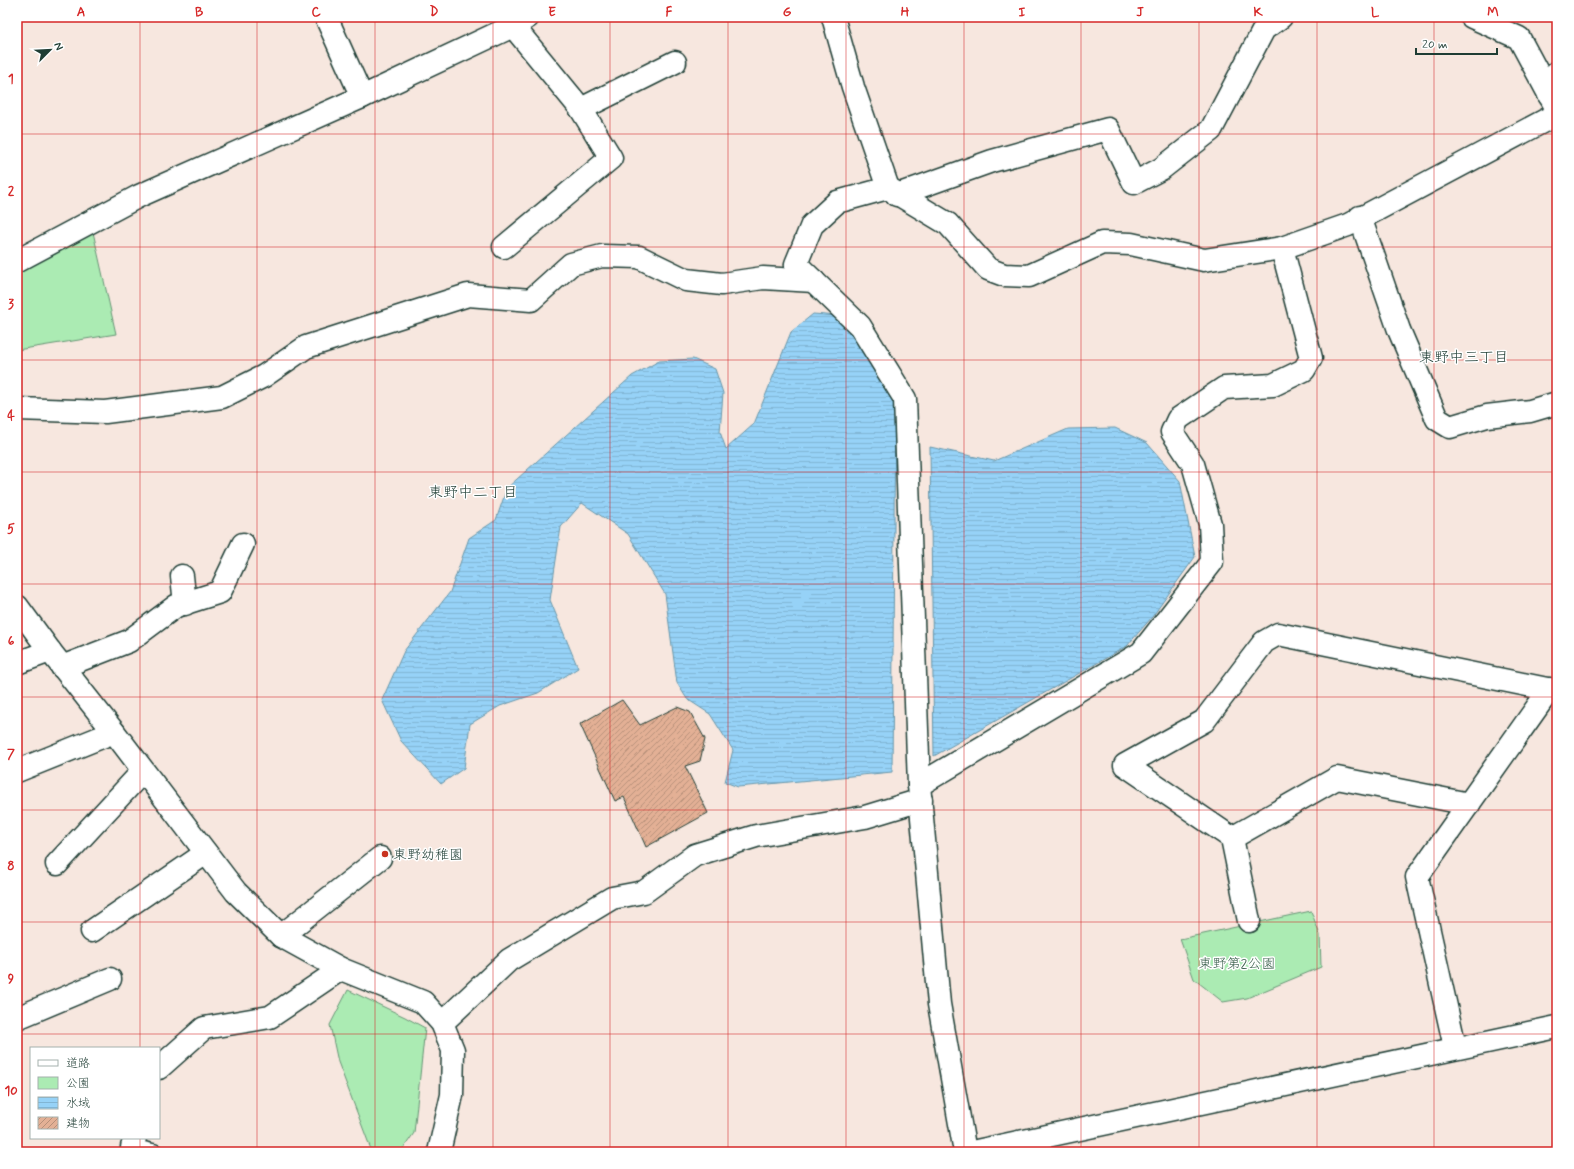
<svg xmlns="http://www.w3.org/2000/svg" width="1574" height="1169" font-family="Mynerve,'Klee One',sans-serif">
<defs>
<pattern id="water-rules" width="6" height="5" patternUnits="userSpaceOnUse"><rect width="6" height="5" fill="#96d2f7"/><path d="M0 2.5h6" fill="none" stroke="#81b5d4"/></pattern>
<pattern id="building-hatch" width="6" height="6" patternUnits="userSpaceOnUse"><rect width="6" height="6" fill="#e3b095"/><path d="M-1 1l2-2M0 6l6-6M5 7l2-2" fill="none" stroke="#b7907a"/></pattern>
</defs>
<rect width="100%" height="100%" fill="#f7e7df"/>
<filter id="ink" filterUnits="userSpaceOnUse"><feTurbulence type="fractalNoise" baseFrequency=".025" numOctaves="2"/><feDisplacementMap in="SourceGraphic" scale="8" xChannelSelector="R" yChannelSelector="G"/><feConvolveMatrix kernelMatrix="1 2 1 2 8 2 1 2 1" color-interpolation-filters="sRGB"/></filter>
<g filter="url(#ink)">
<g fill="#abebb3" stroke="#659474">
<polygon points="93,232 116,334 17,350 17,273"/>
<polygon points="1311,911 1320,935 1321,967 1247,998 1223,1002 1194,979 1180,939"/>
<polygon points="348,990 405,1017 425,1028 414,1133 401,1152 372,1152 338,1062 330,1025"/>
</g>
<g fill="url(#water-rules)" stroke="#6696a9">
<polygon points="813,314 838,316 859,339 895,404 892,772 738,787 725,782 733,750 710,714 687,699 677,683 665,594 628,534 582,503 561,527 550,600 578,668 538,693 500,706 470,724 464,768 441,784 401,741 382,700 404,651 450,592 469,538 496,520 507,488 632,376 659,361 693,359 715,369 723,393 720,432 726,449 754,424 791,332"/>
<polygon points="1115,428 1147,443 1180,481 1195,557 1152,617 1127,646 934,756 930,447 994,461 1068,429"/>
</g>
<polygon fill="url(#building-hatch)" stroke="#1f3d34" points="622,700 640,725 677,707 690,712 705,739 700,761 685,766 708,813 646,847 624,797 615,801 580,724"/>
<g fill="none" stroke-linecap="round" stroke-linejoin="round">
<defs>
<polyline id="service" points="132,1147 155,1152"/>
<g id="minor">
<polyline points="326,17 362,97"/>
<polyline points="833,17 853,87 888,188"/>
<polyline points="1472,17 1519,38 1557,109"/>
<polyline points="1549,95 1557,72"/>
<polyline points="581,109 675,62"/>
<polyline points="897,195 992,161 1108,129 1134,183 1161,169 1211,130 1264,29 1281,17"/>
<polyline points="1360,217 1399,330 1437,419 1450,427 1487,416 1530,411 1557,403"/>
<polyline points="504,247 611,158 581,109 513,26"/>
<polyline points="17,261 139,196 362,97 513,26 528,17"/>
<polyline points="17,409 105,412 222,397 264,376 306,347 468,295 531,300 571,264 602,256 639,257 686,280 722,284 763,278 814,281"/>
<polyline points="182,576 185,604"/>
<polyline points="17,663 50,651"/>
<polyline points="62,667 129,641 176,606 220,592 243,544"/>
<polyline points="17,771 114,732"/>
<polyline points="919,785 1141,653 1212,562 1210,524 1193,464 1172,432 1178,419 1224,388 1273,385 1304,370 1311,358 1282,248"/>
<polyline points="1232,838 1337,778 1469,804"/>
<polyline points="57,864 143,771"/>
<polyline points="1249,921 1232,838 1125,765 1204,721 1264,642 1278,634 1557,691"/>
<polyline points="92,931 206,853"/>
<polyline points="281,936 380,858"/>
<polyline points="17,1018 110,979"/>
<polyline points="442,1023 509,960 612,898 644,892 695,855 756,836 865,817 921,800"/>
<polyline points="1455,1047 1417,877 1550,689"/>
<polyline points="159,1068 204,1028 270,1017 341,969"/>
<polyline points="132,1147 135,1138"/>
<polyline points="965,1152 939,1004 919,785 905,399 860,326 796,264 812,225 837,202 888,188 948,224 988,269 1004,275 1029,276 1102,243 1131,244 1204,260 1282,248 1348,225 1557,114"/>
</g>
<g id="tertiary">
<polyline points="17,606 50,651 114,732 236,892 281,936 341,969 423,1002 442,1023 453,1050 452,1095 439,1152"/>
<polyline points="972,1152 1557,1027"/>
</g>
</defs>
<use href="#service" stroke="#1f3d34" stroke-width="18"/>
<use href="#minor" stroke="#1f3d34" stroke-width="25"/>
<use href="#tertiary" stroke="#1f3d34" stroke-width="25"/>
<use href="#service" stroke="#fff" stroke-width="15"/>
<use href="#minor" stroke="#fff" stroke-width="22"/>
<use href="#tertiary" stroke="#fff" stroke-width="22"/>
</g>
</g>
<path fill="none" stroke="#d62828" stroke-width="1" stroke-opacity="0.55" d="M140,17v1031M257,17v1135M375,17v1135M493,17v1135M610,17v1135M728,17v1135M846,17v1135M964,17v1135M1081,17v1135M1199,17v1135M1317,17v1135M1434,17v1135M17,134h1540M17,247h1540M17,360h1540M17,472h1540M17,584h1540M17,697h1540M17,810h1540M17,922h1540M17,1034h1540M140,1138v14"/>
<circle fill="#c8321e" stroke="#fff" stroke-width="1.5" cx="385" cy="854" r="4"/>
<g text-anchor="middle" stroke-width="3" stroke-linejoin="round" paint-order="stroke">
<g font-size="14" fill="#1f3d34" stroke="#fff" text-anchor="start">
<text x="393" y="859">東野幼稚園</text>
</g>
<g font-size="14" fill="#3b604d" stroke="#fff">
<text x="1237" y="968">東野第2公園</text>
</g>
<g font-size="15" fill="#1f3d34" stroke="#fff">
<text x="1464" y="362">東野中三丁目</text>
<text x="473" y="497">東野中二丁目</text>
</g>
</g>
<rect width="1574" height="1169" fill="none" stroke="#fff" stroke-width="44"/>
<rect x="30" y="1047" width="130" height="92" fill="#ffffff" stroke="#a5b1ae"/>
<rect x="38" y="1060" width="20" height="6" fill="#ffffff" stroke="#a5b1ae"/>
<text x="66" y="1067" font-size="12" fill="#1f3d34">道路</text>
<rect x="38" y="1077" width="20" height="12" fill="#abebb3" stroke="#a5b1ae"/>
<text x="66" y="1087" font-size="12" fill="#1f3d34">公園</text>
<rect x="38" y="1097" width="20" height="12" fill="url(#water-rules)" stroke="#a5b1ae"/>
<text x="66" y="1107" font-size="12" fill="#1f3d34">水域</text>
<rect x="38" y="1117" width="20" height="12" fill="url(#building-hatch)" stroke="#a5b1ae"/>
<text x="66" y="1127" font-size="12" fill="#1f3d34">建物</text>
<g transform="translate(50 50) rotate(66)" stroke="#ffffff" stroke-width="3" paint-order="stroke">
<path d="M0-3L7 15L0 10L-7 15Z" fill="#1f3d34"/>
<text y="-6" font-size="11" font-weight="bold" text-anchor="middle" fill="#1f3d34">N</text>
</g>
<path d="M1416 48v6h81v-6" fill="none" stroke="#1f3d34" stroke-width="2"/>
<text x="1422" y="48" font-size="12" fill="#1f3d34" stroke="#ffffff" stroke-width="3" paint-order="stroke">20 m</text>
<rect x="22" y="22" width="1530" height="1125" fill="none" stroke="#d62828" stroke-width="1.5"/>
<g font-size="13" text-anchor="middle" font-weight="bold" fill="#d62828">
<text x="81" y="16">A</text>
<text x="199" y="16">B</text>
<text x="316" y="16">C</text>
<text x="434" y="16">D</text>
<text x="552" y="16">E</text>
<text x="669" y="16">F</text>
<text x="787" y="16">G</text>
<text x="905" y="16">H</text>
<text x="1022" y="16">I</text>
<text x="1140" y="16">J</text>
<text x="1258" y="16">K</text>
<text x="1375" y="16">L</text>
<text x="1493" y="16">M</text>
<text x="11" y="83">1</text>
<text x="11" y="195">2</text>
<text x="11" y="308">3</text>
<text x="11" y="420">4</text>
<text x="11" y="533">5</text>
<text x="11" y="645">6</text>
<text x="11" y="758">7</text>
<text x="11" y="870">8</text>
<text x="11" y="983">9</text>
<text x="11" y="1095">10</text>
</g>
</svg>
